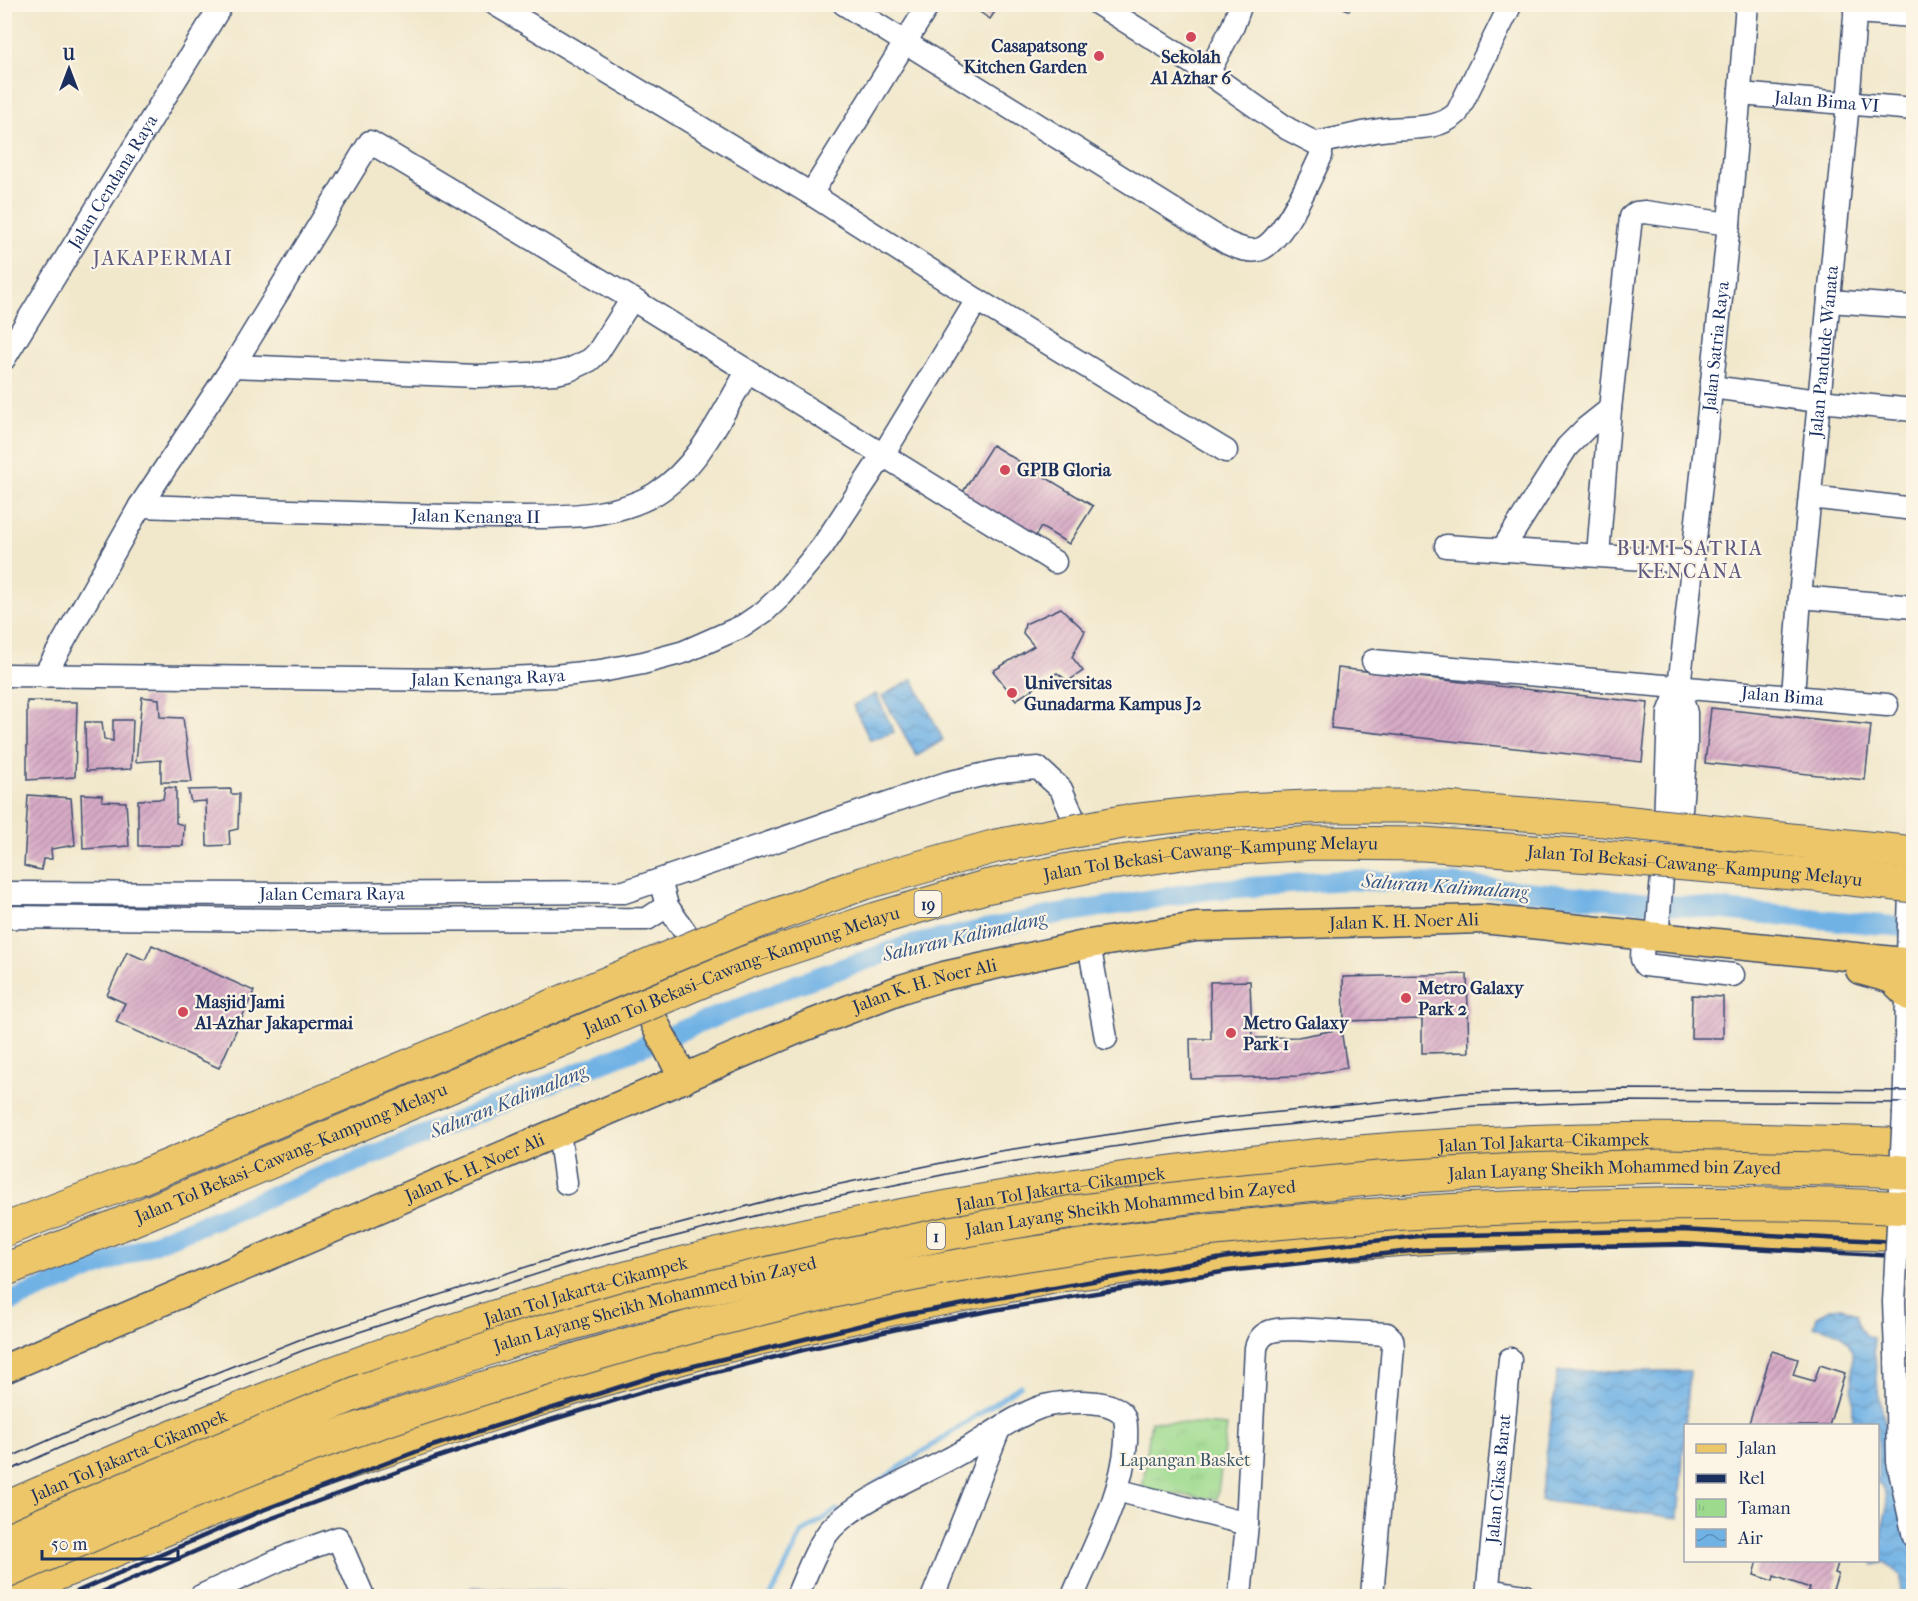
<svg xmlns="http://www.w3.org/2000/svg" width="1918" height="1601" font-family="'IM FELL French Canon',serif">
<defs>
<pattern id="park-tufts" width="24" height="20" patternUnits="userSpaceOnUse" patternTransform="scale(1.5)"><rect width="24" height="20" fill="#9dda8e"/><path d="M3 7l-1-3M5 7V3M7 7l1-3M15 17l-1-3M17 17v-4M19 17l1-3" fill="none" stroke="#87bb7d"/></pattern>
<pattern id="water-waves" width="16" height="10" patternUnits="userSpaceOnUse" patternTransform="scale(1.5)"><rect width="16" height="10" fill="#71b2e5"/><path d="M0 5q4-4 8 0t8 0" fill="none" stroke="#5c91bd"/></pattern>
<pattern id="building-hatch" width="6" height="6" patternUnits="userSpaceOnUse" patternTransform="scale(1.5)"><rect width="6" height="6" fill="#d8abc6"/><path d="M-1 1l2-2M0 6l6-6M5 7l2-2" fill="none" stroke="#ae8ca4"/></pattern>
</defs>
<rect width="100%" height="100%" fill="#fcf5e5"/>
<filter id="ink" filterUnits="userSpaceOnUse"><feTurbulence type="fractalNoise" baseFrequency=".0167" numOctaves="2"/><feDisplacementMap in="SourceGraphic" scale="12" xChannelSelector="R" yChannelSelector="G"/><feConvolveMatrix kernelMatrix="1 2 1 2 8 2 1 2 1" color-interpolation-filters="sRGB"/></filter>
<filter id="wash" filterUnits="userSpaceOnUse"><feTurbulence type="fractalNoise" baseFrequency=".008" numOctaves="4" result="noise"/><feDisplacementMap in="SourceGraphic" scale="24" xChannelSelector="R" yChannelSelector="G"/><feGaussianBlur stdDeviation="1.35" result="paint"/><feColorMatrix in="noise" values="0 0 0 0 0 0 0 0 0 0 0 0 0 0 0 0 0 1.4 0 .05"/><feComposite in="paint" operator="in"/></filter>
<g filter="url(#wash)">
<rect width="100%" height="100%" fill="#f1e8cc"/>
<polygon fill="url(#park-tufts)" stroke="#5c8476" stroke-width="1.5" points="1151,1421 1227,1426 1217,1499 1142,1491"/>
<g fill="url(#water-waves)" stroke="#4670a2" stroke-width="1.5">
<polygon points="913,679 943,740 917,756 882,696"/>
<polygon points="876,694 894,732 870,740 853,705"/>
<path d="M1841,1307l16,7c1,10 4,23 16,24l5,53 35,162v43h-13l1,-19 -15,-15 -13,3 1,-4 4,-1v-14l9,-39 -3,-19 -6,-5v-57l-25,-1 -1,-74c-7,-17 -20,-24 -38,-24l3,-10 15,-9z"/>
<polygon points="1558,1371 1690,1371 1678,1518 1540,1500"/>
<polygon points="472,1587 655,1595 656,1596 459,1596"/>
</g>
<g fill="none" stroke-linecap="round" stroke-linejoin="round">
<g stroke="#71b2e5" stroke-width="5">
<polyline points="872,1486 1020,1386"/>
<polyline points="771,1596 802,1533 837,1510"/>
</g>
<polyline stroke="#71b2e5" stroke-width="20" points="4,1304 797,984 906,946 1053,915 1209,890 1345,880 1450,884 1914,928"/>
</g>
<g id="blocks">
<g fill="url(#building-hatch)">
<polygon points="968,4 1000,4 990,19"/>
<polygon points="1337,4 1353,4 1349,11"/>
<polygon points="992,445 1093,506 1069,544 1041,527 1034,538 961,495"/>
<polygon points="1061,608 1085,631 1072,657 1083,671 1068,681 1057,673 1016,700 993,671 1034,646 1023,633 1025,624"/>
<polygon points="1338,668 1648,703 1642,762 1331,728"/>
<polygon points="142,697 159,699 160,717 183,718 192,782 161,782 161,760 136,762"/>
<polygon points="27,701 77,702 75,777 27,780"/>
<polygon points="1711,708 1871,725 1865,780 1705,763"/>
<polygon points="113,720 133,720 131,769 86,771 85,722 102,722 104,739 113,741"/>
<polygon points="165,787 176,788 176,823 184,825 183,846 138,846 138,800 163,799"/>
<polygon points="231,789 231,794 239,794 238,829 229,831 230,845 207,846 206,801 191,802 188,790"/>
<polygon points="81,794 102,795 102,801 126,802 129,846 83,849"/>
<polygon points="28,795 71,798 75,845 51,849 52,859 43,859 41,870 24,866"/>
<polygon points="152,945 254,991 219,1068 116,1022 125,1003 107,995 127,952 145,960"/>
<polygon points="1467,974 1469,1052 1422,1053 1422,1019 1344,1021 1343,977"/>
<polygon points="1250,981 1252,1038 1298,1037 1341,1029 1347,1068 1299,1076 1191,1079 1190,1039 1211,1039 1210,982"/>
<polygon points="1692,995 1723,997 1723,1038 1691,1038"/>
<polygon points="1772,1351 1798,1359 1793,1375 1814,1381 1820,1365 1845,1373 1829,1426 1748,1426"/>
<polygon points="1758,1560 1839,1560 1835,1573 1838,1574 1831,1596 1823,1596 1808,1592 1810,1588 1774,1576 1773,1581 1754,1575"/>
</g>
</g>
</g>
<g filter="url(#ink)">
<use href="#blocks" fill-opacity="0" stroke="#3b4b6e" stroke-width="1.5"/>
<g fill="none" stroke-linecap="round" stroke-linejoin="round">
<defs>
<g id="minor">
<polyline points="495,4 811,194 977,300 1226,451"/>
<path d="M844,4l383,239c11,5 25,11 36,5 22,-12 47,-69 58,-92v-10l-33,-17 -80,-56 -110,-69"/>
<polyline points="1855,12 1914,16"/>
<polyline points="1208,73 1233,26 1241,4"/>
<path id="s1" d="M1740,94l174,15"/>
<path d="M1316,143c22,-4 43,-10 65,-13 26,-4 56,2 76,-17l54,-109"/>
<polyline points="811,194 929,4"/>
<polyline points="1829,301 1914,307"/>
<path id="s2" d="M4,359l218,-355"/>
<polyline points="233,366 477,376 556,373 569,370 590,360 598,352 632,299"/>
<polyline points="1711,387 1819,401 1914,410"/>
<polyline points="1810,497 1914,509"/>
<path id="s3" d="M140,506c80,3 161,5 241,8 42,1 85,3 127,3 49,0 104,2 147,-23 44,-27 67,-80 92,-122"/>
<polyline points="1446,546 1692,562"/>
<polyline points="1502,550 1567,447 1586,428 1610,409"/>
<polyline points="1598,555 1610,409 1631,217 1636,213 1645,212 1729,224"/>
<polyline points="1800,597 1914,607"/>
<path id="s4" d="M1373,661l514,44"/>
<path id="s5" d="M4,675l453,5 97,-4 47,-5 42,-8 41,-11 59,-26 22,-15 17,-16 40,-48 61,-92 94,-155"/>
<polyline points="44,676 140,506 233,366 370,142 632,299 1055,562"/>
<polyline points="1679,688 1686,713 1686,746 1680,822"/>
<path id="s6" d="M1793,696l7,-99 48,-494 8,-99"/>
<polyline points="663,891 667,906 690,939"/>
<path id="s7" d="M4,893l295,1 325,-2 323,-109 52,-12 39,-3 23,21 15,35"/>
<polyline points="4,917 299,920 647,919 667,906"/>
<polyline points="1643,936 1642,959 1645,965 1733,975"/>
<path id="s8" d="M1657,938l7,-86 5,-139 10,-25 50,-464 18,-220"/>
<polyline points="1089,944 1106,1038"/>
<path d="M1904,1113c3,-81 3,-161 7,-241"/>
<polyline points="559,1132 566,1183"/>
<polyline points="1896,1353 1898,1462 1914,1537"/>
<polyline points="1128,1493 1247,1524"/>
<polyline points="1488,1590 1525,1596"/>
<polyline points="201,1596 290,1555 338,1538 363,1596"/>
<path d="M797,1596c9,-20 20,-52 35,-68 28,-30 90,-53 126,-74 27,-15 53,-36 83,-47 18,-6 78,-11 84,12 2,8 1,16 1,23 -4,55 -33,105 -53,154"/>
<polyline points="933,1596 999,1429"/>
<path d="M1240,1596l7,-72 9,-176c5,-19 21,-19 38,-19l93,5 5,5 1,8 -21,249"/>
<path id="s9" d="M1487,1596l23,-237"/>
</g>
<g id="major">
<polyline points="1860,970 1892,979 1909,996"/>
<polyline points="638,984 656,1026 684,1079"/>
<path id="s10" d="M4,1369l797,-341 100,-39 43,-13 145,-32 107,-17 286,-8 432,44"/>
</g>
<g id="highway">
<path id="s11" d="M4,1509c172,-75 345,-148 525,-203 144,-44 292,-77 441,-103 191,-34 384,-56 579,-62 121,-4 243,0 365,4"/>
<polyline points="4,1596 225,1504 471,1421 600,1380 713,1349 816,1325 920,1303 1063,1275 1263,1250 1418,1238 1574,1231 1714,1229 1914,1235"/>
</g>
</defs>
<use href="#minor" stroke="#3b4b6e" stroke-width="25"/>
<use href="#major" stroke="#3b4b6e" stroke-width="31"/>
<use href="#highway" stroke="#3b4b6e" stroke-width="35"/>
<use href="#minor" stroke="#fff" stroke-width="22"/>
<use href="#major" stroke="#ecc669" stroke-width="28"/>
<use href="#highway" stroke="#ecc669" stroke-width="33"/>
<g stroke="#1b2f5e" stroke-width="1.5">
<polyline points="4,1460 65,1433 301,1339 570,1253 797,1193 994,1152 1211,1119 1464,1093 1620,1089 1914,1091"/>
<polyline points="4,1473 68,1444 304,1350 571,1263 798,1205 995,1164 1216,1132 1475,1106 1619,1101 1914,1103"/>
</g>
<g stroke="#1b2f5e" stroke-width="4.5">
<polyline points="67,1596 263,1510 426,1448 661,1374 903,1315 1228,1257 1419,1236 1682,1230 1914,1243"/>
<polyline points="93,1596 267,1520 432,1459 541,1423 665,1385 803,1350 906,1327 994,1310 1228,1271 1420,1250 1681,1244 1914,1257"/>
</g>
<defs>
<polyline id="minor-bridge" points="1896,1353 1894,1302 1904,1113"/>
<g id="highway-bridge">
<polyline points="4,1230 137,1179 735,930 864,883 996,846 1122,822 1221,811 1328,806 1419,806 1604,820 1914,853"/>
<path id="s12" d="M4,1270l120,-47 621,-260 131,-44 109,-32 100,-20 118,-17 111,-7 109,1 168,12 224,19 99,11"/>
<path id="s13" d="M4,1541l75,-33 285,-118 147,-49 125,-36 176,-42 137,-30 124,-21 139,-18 167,-16 141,-8 145,-4 213,4 36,3"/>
<path d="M4,1573c91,-40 181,-79 273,-115 86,-32 174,-60 262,-87 132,-41 266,-77 402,-102 194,-36 390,-55 588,-62 128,-5 256,-5 385,1"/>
</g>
</defs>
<use href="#minor-bridge" stroke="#3b4b6e" stroke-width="25" stroke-linecap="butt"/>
<use href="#highway-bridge" stroke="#3b4b6e" stroke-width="35" stroke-linecap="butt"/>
<use href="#minor-bridge" stroke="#fff" stroke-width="22"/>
<use href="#highway-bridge" stroke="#ecc669" stroke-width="33"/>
</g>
</g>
<g fill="#d1495b" stroke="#fcf5e5" stroke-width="2">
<circle cx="1191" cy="37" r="6"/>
<circle cx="1099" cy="56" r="6"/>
<circle cx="1005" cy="470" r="6"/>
<circle cx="1012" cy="693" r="6"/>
<circle cx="1406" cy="998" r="6"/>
<circle cx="183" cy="1012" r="6"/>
<circle cx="1231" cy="1033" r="6"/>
</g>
<g text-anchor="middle" stroke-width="4.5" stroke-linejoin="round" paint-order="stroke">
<g fill="#fcf5e5" stroke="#5e6a86" stroke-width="1.5">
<rect x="914.5" y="891" width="27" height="26" rx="4.5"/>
<rect x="927" y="1223" width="18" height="26" rx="4.5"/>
</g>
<g font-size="16" font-weight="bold" fill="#1b2f5e">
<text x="928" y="910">19</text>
<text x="936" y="1242">1</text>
</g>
<g font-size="18" font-weight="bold" fill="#1b2f5e" stroke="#fcf5e5" text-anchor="start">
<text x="1087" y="52" text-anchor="end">Casapatsong<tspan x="1087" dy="21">Kitchen Garden</tspan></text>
<text x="1191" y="63" text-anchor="middle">Sekolah<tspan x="1191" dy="21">Al Azhar 6</tspan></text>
<text x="1017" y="476">GPIB Gloria</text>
<text x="1024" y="689">Universitas<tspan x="1024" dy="21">Gunadarma Kampus J2</tspan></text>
<text x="1418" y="994">Metro Galaxy<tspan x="1418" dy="21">Park 2</tspan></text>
<text x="195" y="1008">Masjid Jami<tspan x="195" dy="21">Al-Azhar Jakapermai</tspan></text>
<text x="1243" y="1029">Metro Galaxy<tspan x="1243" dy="21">Park 1</tspan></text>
</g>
<g font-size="18" fill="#1b2f5e" stroke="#fcf5e5">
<text dy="6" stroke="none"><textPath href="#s1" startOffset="87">Jalan Bima VI</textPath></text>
<text dy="6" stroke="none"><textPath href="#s2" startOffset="208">Jalan Cendana Raya</textPath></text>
<text dy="6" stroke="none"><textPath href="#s8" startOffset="596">Jalan Satria Raya</textPath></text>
<text dy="6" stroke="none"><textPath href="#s6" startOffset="346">Jalan Pandude Wanata</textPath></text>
<text dy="6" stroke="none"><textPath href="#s3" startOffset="336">Jalan Kenanga II</textPath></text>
<text dy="6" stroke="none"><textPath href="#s5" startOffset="484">Jalan Kenanga Raya</textPath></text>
<text dy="6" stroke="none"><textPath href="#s4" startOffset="411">Jalan Bima</textPath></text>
<text dy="6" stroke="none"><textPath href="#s12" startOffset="1282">Jalan Tol Bekasi–Cawang–Kampung Melayu</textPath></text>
<text dy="6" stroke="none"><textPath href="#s12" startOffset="1768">Jalan Tol Bekasi–Cawang–Kampung Melayu</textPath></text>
<text dy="6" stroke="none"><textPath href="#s7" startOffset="328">Jalan Cemara Raya</textPath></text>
<text dy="6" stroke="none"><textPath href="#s10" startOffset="1484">Jalan K. H. Noer Ali</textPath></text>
<text dy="6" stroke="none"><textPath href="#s12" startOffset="796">Jalan Tol Bekasi–Cawang–Kampung Melayu</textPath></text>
<text dy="6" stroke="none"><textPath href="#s10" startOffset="998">Jalan K. H. Noer Ali</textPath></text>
<text dy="6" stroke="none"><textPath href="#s11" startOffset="1594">Jalan Tol Jakarta–Cikampek</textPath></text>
<text dy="6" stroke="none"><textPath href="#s12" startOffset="310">Jalan Tol Bekasi–Cawang–Kampung Melayu</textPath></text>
<text dy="6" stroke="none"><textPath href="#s10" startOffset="512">Jalan K. H. Noer Ali</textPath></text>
<text dy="6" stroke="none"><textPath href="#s13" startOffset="1666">Jalan Layang Sheikh Mohammed bin Zayed</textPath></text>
<text dy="6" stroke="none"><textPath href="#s11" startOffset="1108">Jalan Tol Jakarta–Cikampek</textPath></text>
<text dy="6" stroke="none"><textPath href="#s13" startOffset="1180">Jalan Layang Sheikh Mohammed bin Zayed</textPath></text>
<text dy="6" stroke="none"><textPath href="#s11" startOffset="622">Jalan Tol Jakarta–Cikampek</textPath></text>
<text dy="6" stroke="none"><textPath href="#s13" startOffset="694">Jalan Layang Sheikh Mohammed bin Zayed</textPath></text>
<text dy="6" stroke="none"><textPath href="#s11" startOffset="136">Jalan Tol Jakarta–Cikampek</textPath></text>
<text dy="6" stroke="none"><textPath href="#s9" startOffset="118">Jalan Cikas Barat</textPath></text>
</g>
<g font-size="18" fill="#3c5a6a" stroke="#fcf5e5">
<text x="1185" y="1466">Lapangan Basket</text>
</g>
<g font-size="20" letter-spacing="1.5" fill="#5d5a82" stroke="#fcf5e5">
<text x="163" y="265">JAKAPERMAI</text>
<text x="1690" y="555">BUMI SATRIA<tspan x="1690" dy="23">KENCANA</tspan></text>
</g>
<g font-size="20" font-style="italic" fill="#355686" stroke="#fcf5e5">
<text transform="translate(1445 886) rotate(4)" y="7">Saluran Kalimalang</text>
<text transform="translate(964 936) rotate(-13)" y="7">Saluran Kalimalang</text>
<text transform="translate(508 1101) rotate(-22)" y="7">Saluran Kalimalang</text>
</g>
</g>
<rect width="1918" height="1601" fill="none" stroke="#fcf5e5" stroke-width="24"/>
<rect x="1684" y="1424" width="195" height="138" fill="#fcf5e5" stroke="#a2a6af" stroke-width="1.5"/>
<rect x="1696" y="1444" width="30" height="9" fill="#ecc669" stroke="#a2a6af" stroke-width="1.5"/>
<text x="1738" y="1454" font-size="18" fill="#1b2f5e">Jalan</text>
<rect x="1696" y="1474" width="30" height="9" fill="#1b2f5e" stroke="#a2a6af" stroke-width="1.5"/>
<text x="1738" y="1484" font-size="18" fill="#1b2f5e">Rel</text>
<rect x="1696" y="1499" width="30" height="18" fill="url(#park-tufts)" stroke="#a2a6af" stroke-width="1.5"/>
<text x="1738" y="1514" font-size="18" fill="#1b2f5e">Taman</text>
<rect x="1696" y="1529" width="30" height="18" fill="url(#water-waves)" stroke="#a2a6af" stroke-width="1.5"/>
<text x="1738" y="1544" font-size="18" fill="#1b2f5e">Air</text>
<g transform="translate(69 69)" stroke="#fcf5e5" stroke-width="4.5" paint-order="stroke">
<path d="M0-4.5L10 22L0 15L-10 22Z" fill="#1b2f5e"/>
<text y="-9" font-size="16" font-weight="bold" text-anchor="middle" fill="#1b2f5e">U</text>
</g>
<path d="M42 1550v9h136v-9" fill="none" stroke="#1b2f5e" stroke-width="3"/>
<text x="51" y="1550" font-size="18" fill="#1b2f5e" stroke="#fcf5e5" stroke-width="4.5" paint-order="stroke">50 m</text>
</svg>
